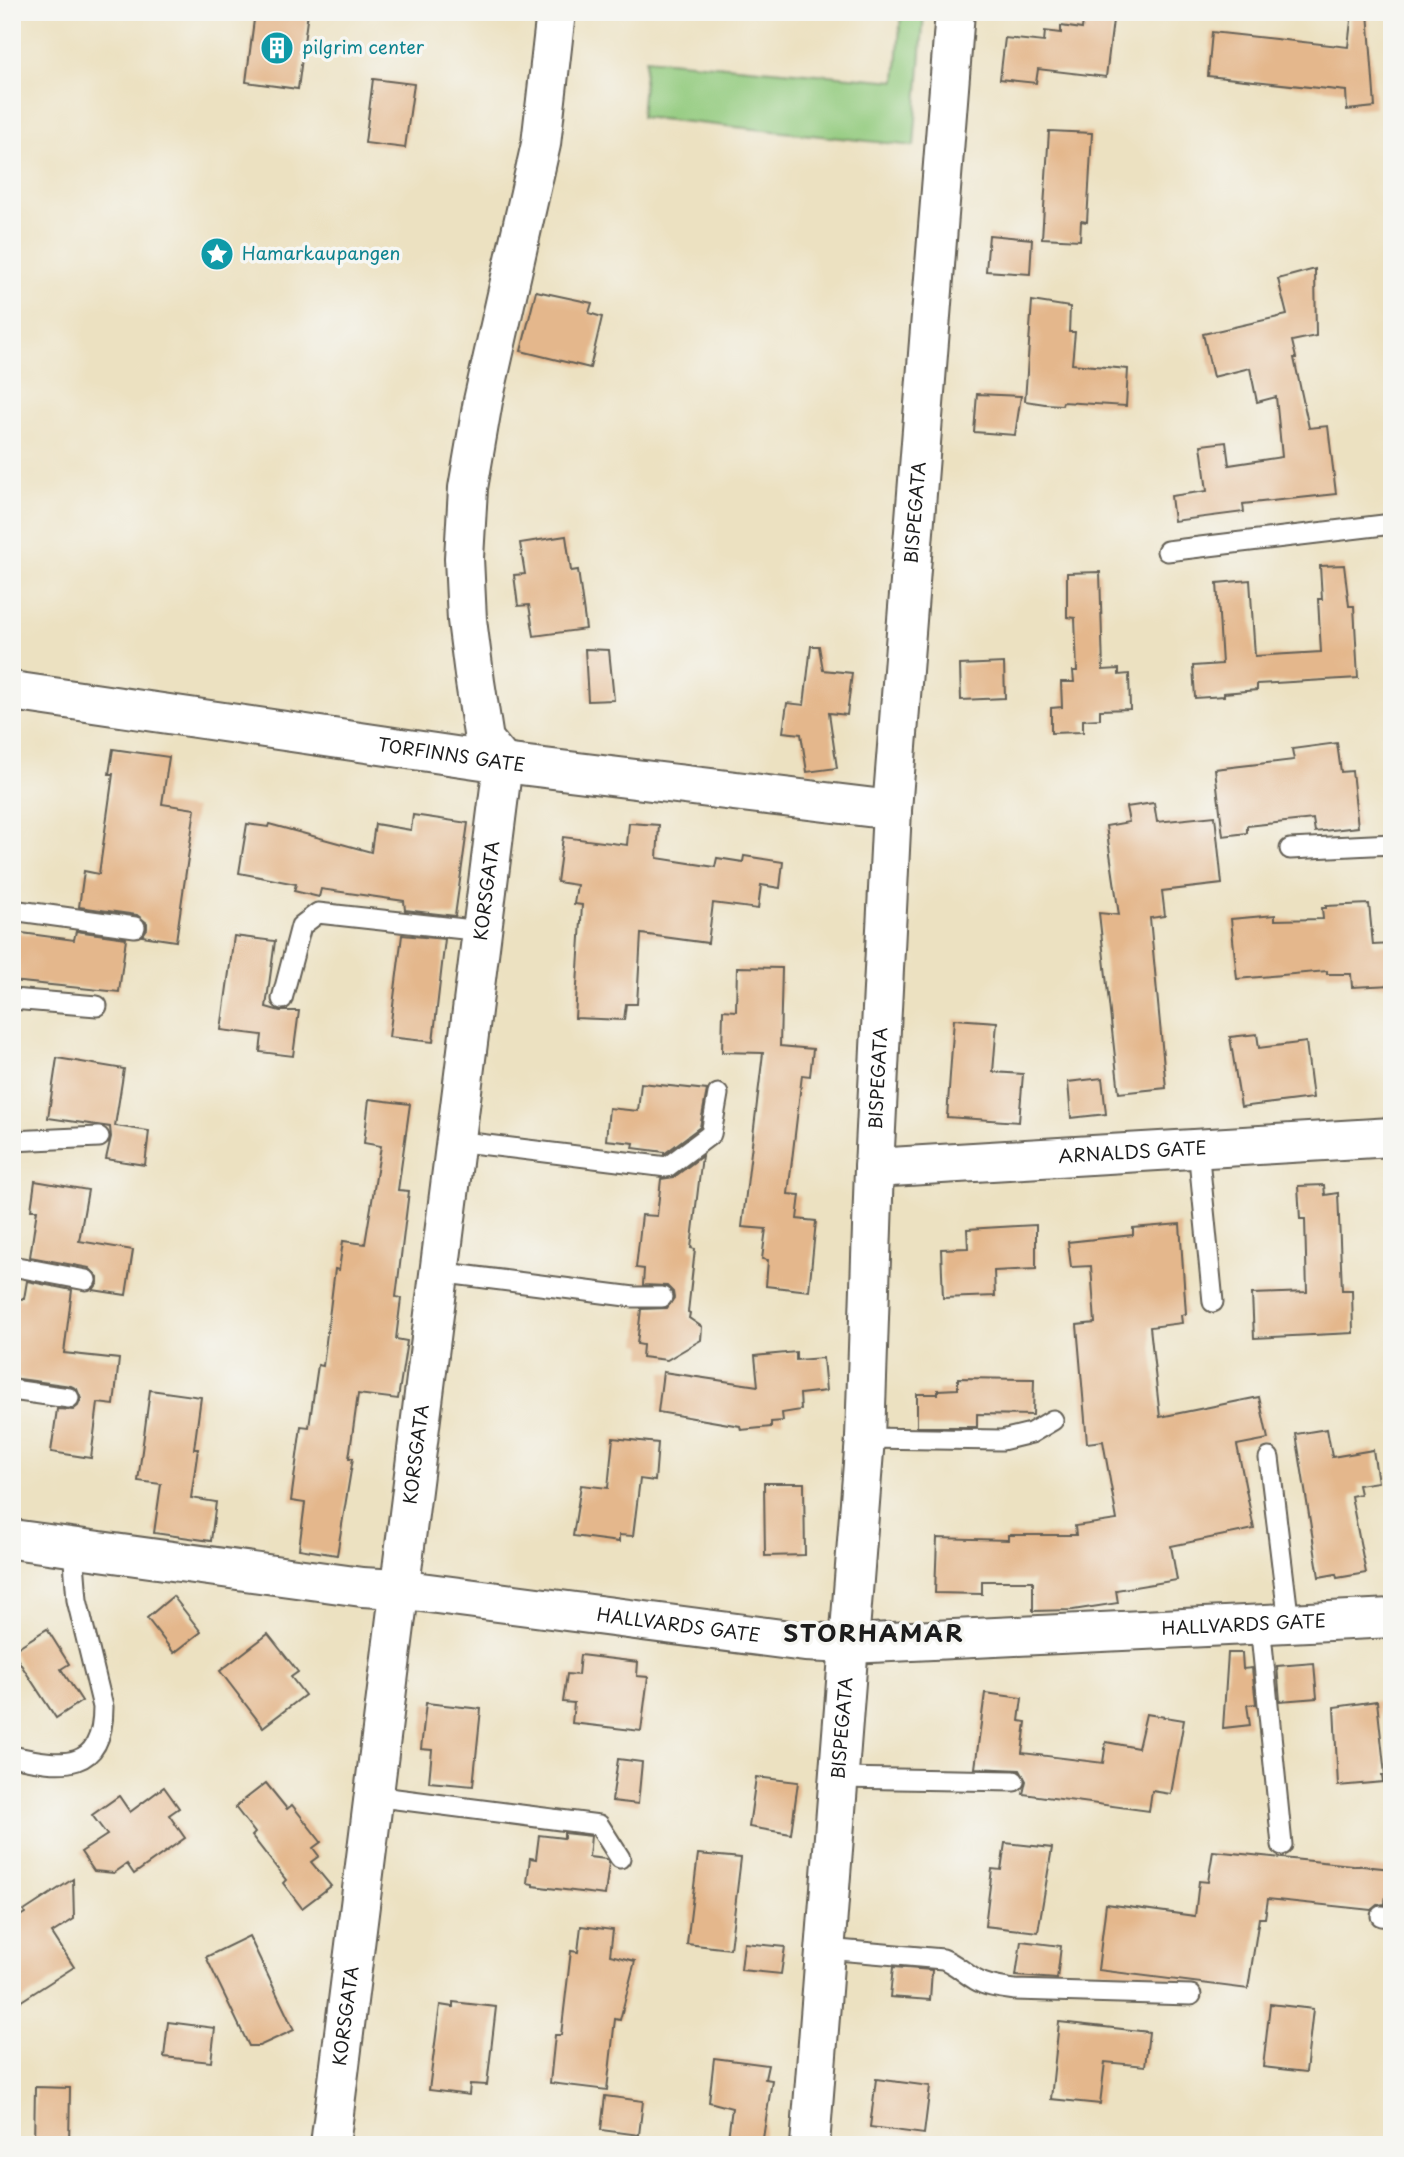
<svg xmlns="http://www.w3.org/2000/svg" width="1404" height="2157" font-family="'Playpen Sans',sans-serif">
<rect width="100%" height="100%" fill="#f6f6f2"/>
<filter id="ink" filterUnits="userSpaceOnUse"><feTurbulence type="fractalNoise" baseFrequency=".0143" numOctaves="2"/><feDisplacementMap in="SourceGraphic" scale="14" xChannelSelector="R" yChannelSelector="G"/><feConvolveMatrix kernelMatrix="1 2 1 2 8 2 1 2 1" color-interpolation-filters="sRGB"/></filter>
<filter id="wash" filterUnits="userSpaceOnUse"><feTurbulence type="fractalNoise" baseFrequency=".00686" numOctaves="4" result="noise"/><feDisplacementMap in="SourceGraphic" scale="28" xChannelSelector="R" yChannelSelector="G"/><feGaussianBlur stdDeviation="1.57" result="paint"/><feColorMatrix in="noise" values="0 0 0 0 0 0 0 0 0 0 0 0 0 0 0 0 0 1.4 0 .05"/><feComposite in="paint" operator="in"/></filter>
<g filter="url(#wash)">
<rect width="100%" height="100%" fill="#ece1c1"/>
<polygon fill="#92ca7d" stroke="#57734c" stroke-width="2" points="901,12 924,12 914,146 641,117 646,59 896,81"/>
<g id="blocks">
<g fill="#e4b78c">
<polygon points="255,12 308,12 298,89 246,82"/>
<polygon points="1084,12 1114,12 1106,77 1038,69 1036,83 1000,79 1005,38 1044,42 1045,31 1061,33 1061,26 1082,29"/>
<polygon points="1352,12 1368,12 1375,107 1347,110 1346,91 1208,76 1212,32 1348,47"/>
<polygon points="373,79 414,84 405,148 365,143"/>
<polygon points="1049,131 1092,133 1087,222 1081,221 1080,240 1042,238"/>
<polygon points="989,235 1032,239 1030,274 986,271"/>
<polygon points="1315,269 1316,336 1292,341 1296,358 1294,358 1309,428 1328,426 1336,494 1243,504 1244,512 1174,521 1171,496 1207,491 1201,445 1226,442 1229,465 1282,457 1276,397 1257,402 1250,368 1213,377 1203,334 1287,315 1278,279"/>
<polygon points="536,291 592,303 589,313 602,317 590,368 521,351"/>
<polygon points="1032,301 1070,307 1069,332 1075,332 1072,364 1128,369 1126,406 1063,402 1062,405 1045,404 1025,401"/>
<polygon points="977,394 1021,396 1015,435 974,432"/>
<polygon points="566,536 571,571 578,570 586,629 534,636 529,605 518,606 514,575 525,574 520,543"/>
<polygon points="1344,565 1349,606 1354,606 1358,678 1257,684 1257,690 1224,693 1224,696 1195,698 1193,666 1222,664 1217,583 1250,580 1255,656 1321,652 1318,599 1322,599 1320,566"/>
<polygon points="1100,572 1103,670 1119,669 1119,675 1129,674 1130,709 1100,710 1100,719 1083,720 1083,732 1051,733 1051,708 1062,707 1061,682 1074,682 1073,671 1077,671 1075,618 1067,617 1067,573"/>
<polygon points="811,646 819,646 823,670 852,673 847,715 829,713 837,768 807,772 801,734 783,732 787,703 804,705"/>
<polygon points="585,649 609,650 614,700 588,701"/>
<polygon points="1004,663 1005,698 961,700 960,665"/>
<polygon points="1337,743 1341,772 1352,771 1358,827 1315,832 1313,819 1247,826 1247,833 1223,836 1215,769 1294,760 1292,749"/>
<polygon points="113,749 169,757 162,804 195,809 176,941 142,936 147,929 147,923 137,915 79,907 84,871 99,874 113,774 109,774"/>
<polygon points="1154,803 1157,822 1215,816 1222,884 1162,891 1165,916 1150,918 1166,1088 1119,1093 1099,913 1119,915 1106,826 1129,822 1126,807"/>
<polygon points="413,815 468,823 455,916 405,910 404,901 321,889 319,897 294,891 296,884 239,873 247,824 268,827 269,824 371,852 375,824 411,830"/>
<polygon points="629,823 659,825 657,858 715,867 717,858 743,862 744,856 783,862 780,888 761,885 758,909 713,903 708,943 641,934 637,1004 626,1004 624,1020 575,1018 582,905 574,904 577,885 557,882 563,837 627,845"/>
<polygon points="1369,904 1373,945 1392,944 1392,985 1352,987 1351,974 1327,974 1327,971 1237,979 1231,919 1275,915 1275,920 1323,919 1322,908 1326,908 1326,906"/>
<polygon points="76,931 126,938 119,992 12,981 14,932 74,940"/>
<polygon points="402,935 445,939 433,1042 389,1037"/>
<polygon points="234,936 275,941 266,1007 280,1011 299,1011 293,1056 260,1052 262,1035 221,1030"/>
<polygon points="737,967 782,968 780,1046 813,1049 810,1076 802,1075 788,1194 800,1195 797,1219 816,1221 809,1291 766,1286 768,1260 762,1259 766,1229 742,1227 763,1053 722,1052 723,1010 736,1011"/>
<polygon points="954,1019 997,1022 993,1072 1023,1074 1019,1122 947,1117"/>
<polygon points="1257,1034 1259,1048 1306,1042 1313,1098 1241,1107 1230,1037"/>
<polygon points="57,1058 124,1069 115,1126 149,1131 145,1165 106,1159 111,1137 110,1127 48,1118"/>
<polygon points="1102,1078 1106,1114 1071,1118 1068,1082"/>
<polygon points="641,1083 707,1090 700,1127 664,1154 664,1152 633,1148 634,1143 606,1140 609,1108 638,1111"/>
<polygon points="369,1099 410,1104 398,1190 409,1191 396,1297 401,1298 396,1339 407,1341 398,1399 358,1394 349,1458 353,1458 337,1555 299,1549 305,1503 291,1501 301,1426 309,1427 318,1365 323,1366 335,1269 339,1270 343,1241 365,1244 381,1146 364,1143"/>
<polygon points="702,1156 691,1248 695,1249 688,1312 690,1313 689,1318 702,1327 701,1340 667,1360 642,1357 643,1345 637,1344 641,1309 667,1308 674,1298 673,1292 667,1286 643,1285 644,1269 636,1268 642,1215 657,1216 661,1179 674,1177"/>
<polygon points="35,1181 88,1190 79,1241 133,1250 126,1295 93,1290 98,1283 98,1277 89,1268 30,1257 37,1210 31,1210"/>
<polygon points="1324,1185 1325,1195 1338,1193 1342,1290 1352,1290 1353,1333 1254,1338 1252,1294 1307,1292 1305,1219 1300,1219 1298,1186"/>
<polygon points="1180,1224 1186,1314 1181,1315 1182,1323 1150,1327 1160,1417 1259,1397 1268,1439 1237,1445 1254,1529 1171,1546 1177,1580 1116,1590 1118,1603 1073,1610 1033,1611 1033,1581 982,1581 982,1594 935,1593 937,1538 1008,1540 1008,1535 1076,1535 1075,1526 1117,1520 1103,1441 1087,1443 1077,1325 1095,1323 1091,1266 1071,1267 1068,1242 1133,1235 1133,1228"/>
<polygon points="1036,1225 1036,1269 994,1271 995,1296 943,1298 941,1249 968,1248 967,1229"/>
<polygon points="27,1281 72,1290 64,1353 119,1359 114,1405 98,1403 91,1458 51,1452 57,1409 73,1410 78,1406 81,1399 77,1389 71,1386 12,1378 12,1298 24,1299"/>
<polygon points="796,1352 796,1360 823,1358 826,1391 800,1394 801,1410 782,1413 783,1421 771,1422 771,1427 741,1430 740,1426 658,1412 663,1372 758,1386 755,1356"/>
<polygon points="958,1378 1034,1379 1033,1415 977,1414 977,1427 917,1427 917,1394 938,1394 938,1390 958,1389"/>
<polygon points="150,1390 201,1397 194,1449 198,1449 191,1498 216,1502 211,1541 154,1533 161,1484 138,1481"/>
<polygon points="1327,1429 1332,1457 1373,1450 1378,1482 1358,1485 1360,1494 1351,1496 1366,1573 1337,1578 1336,1574 1319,1577 1296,1434"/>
<polygon points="613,1438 658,1443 655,1481 640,1479 633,1536 619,1535 619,1542 573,1536 581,1485 608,1488"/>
<polygon points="764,1483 804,1483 805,1555 765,1556"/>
<polygon points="173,1596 201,1632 174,1653 147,1618"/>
<polygon points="47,1629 69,1664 61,1669 82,1701 56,1718 12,1651"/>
<polygon points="268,1634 298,1672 291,1677 305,1695 263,1727 220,1671"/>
<polygon points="1228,1653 1242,1653 1243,1669 1252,1668 1256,1704 1247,1705 1250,1725 1223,1728"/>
<polygon points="580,1655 638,1662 637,1676 648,1677 641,1731 572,1723 574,1703 563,1702 567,1674 578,1675"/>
<polygon points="1314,1663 1317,1698 1280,1701 1277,1666"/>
<polygon points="985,1693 1022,1698 1019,1721 1026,1722 1022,1753 1103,1763 1106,1742 1138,1748 1146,1714 1184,1720 1171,1794 1152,1791 1149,1811 1023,1794 1026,1781 1020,1770 975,1768"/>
<polygon points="1377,1701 1385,1775 1382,1775 1383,1782 1338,1786 1334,1707"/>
<polygon points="426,1703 481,1709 473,1786 429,1782 432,1750 421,1749"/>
<polygon points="618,1759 642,1762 638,1804 612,1801"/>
<polygon points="756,1777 798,1782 791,1834 749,1827"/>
<polygon points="266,1783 287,1809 292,1805 321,1842 313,1848 319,1856 311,1862 331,1886 302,1908 283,1883 286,1880 252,1836 255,1833 235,1807"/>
<polygon points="164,1787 179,1808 169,1815 185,1838 134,1874 127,1864 114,1873 94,1871 81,1852 107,1835 92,1815 119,1796 130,1812"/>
<polygon points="564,1833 591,1836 589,1857 606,1859 609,1863 605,1895 533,1886 533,1884 527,1883 530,1858 536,1859 539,1835 564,1838"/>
<polygon points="1005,1843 1052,1848 1038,1932 985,1926 992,1869 1001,1870"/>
<polygon points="1213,1851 1392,1869 1392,1895 1386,1894 1385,1904 1377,1905 1371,1910 1268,1899 1265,1918 1259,1918 1248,1989 1098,1970 1106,1904 1195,1916 1199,1881 1208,1882"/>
<polygon points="698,1854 741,1858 730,1949 687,1944"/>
<polygon points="73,1879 74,1919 52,1933 74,1967 12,2007 12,1921 25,1913 24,1911"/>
<polygon points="581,1926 613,1930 610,1955 635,1961 620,2020 615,2019 607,2090 550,2083 555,2035 561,2035 571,1951 578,1952"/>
<polygon points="249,1936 294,2030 259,2046 249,2046 206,1957"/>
<polygon points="1021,1941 1061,1946 1057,1979 1016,1976"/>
<polygon points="744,1943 785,1947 781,1974 741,1970"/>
<polygon points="893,1967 932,1970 930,2000 890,1997"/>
<polygon points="453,2002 496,2007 487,2085 470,2084 469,2095 429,2090 440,2005 453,2007"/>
<polygon points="1270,2004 1313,2009 1306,2072 1263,2067"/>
<polygon points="168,2022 215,2028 211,2062 164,2057"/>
<polygon points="1059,2022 1149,2032 1145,2066 1105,2062 1100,2104 1051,2099"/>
<polygon points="714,2058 768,2065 765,2079 772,2080 762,2145 727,2145 732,2108 709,2102"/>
<polygon points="876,2079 930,2086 924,2134 870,2127"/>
<polygon points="35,2087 70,2088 69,2145 34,2145"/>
<polygon points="605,2096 643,2101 639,2135 601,2130"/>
</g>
</g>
</g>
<g filter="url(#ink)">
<use href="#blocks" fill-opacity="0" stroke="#656156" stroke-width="2"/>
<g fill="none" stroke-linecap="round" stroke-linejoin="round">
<defs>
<g id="lane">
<polyline points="1167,551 1392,524"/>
<polyline points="1290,849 1392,844"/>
<polyline points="12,910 135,927"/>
<polyline points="12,999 97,1006"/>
<polyline points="282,999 301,926 318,913 482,931"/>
<polyline points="12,1141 99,1137"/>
<polyline points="455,1141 667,1167 711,1134 718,1094"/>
<polyline points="1198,1148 1213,1302"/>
<polyline points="12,1266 86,1280"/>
<polyline points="438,1272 634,1297 662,1297"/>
<polyline points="12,1390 69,1398"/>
<polyline points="865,1438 1002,1440 1031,1433 1053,1420"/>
<polyline points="1269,1458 1289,1623"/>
<polyline points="1260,1624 1282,1845"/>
<path d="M12,1756c50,11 91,17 91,-49l-26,-107 -4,-52"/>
<polyline points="839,1778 1014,1781"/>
<polyline points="373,1796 599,1825 620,1858"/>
<polyline points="1381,1916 1392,1917"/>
<path d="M826,1949l117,10c13,5 21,14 33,21 12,7 26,8 39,10l176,5"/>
</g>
<g id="street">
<path id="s1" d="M12,691l491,72 389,47"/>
<path id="s2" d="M874,1168l518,-31"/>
<path id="s3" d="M12,1539l350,48 36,2 407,53 45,2 542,-26"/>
<path id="s4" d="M330,2145l173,-1382 -19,-23 -9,-58 -8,-62 -3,-62 4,-70 15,-87 58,-257 15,-132"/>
<path id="s5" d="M810,2145l55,-707 9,-270 18,-358 63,-798"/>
</g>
</defs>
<use href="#lane" stroke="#656156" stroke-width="23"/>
<use href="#street" stroke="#656156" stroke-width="42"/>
<use href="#lane" stroke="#fff" stroke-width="19"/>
<use href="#street" stroke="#fff" stroke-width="38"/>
</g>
</g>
<defs>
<symbol id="building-disc" viewBox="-11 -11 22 22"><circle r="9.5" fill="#0f9aa8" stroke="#f6f6f2"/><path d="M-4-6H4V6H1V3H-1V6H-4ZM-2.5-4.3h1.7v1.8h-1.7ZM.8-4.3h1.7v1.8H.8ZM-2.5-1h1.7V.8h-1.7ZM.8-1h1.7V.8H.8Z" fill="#fff"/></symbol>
<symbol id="sight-disc" viewBox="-11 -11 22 22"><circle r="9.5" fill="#0f9aa8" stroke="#f6f6f2"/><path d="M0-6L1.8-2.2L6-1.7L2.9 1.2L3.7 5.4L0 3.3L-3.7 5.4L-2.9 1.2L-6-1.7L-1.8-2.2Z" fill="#fff"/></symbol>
</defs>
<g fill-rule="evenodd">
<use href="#building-disc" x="258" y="29" width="38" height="38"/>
<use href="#sight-disc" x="198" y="235" width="38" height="38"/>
</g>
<g text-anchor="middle" stroke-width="7" stroke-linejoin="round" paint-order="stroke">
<g font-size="18" fill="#0d838f" stroke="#f6f6f2" text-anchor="start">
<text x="302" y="54">pilgrim center</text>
<text x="242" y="260">Hamarkaupangen</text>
</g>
<g font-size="18" fill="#1c1c1c" stroke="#f6f6f2">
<text dy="6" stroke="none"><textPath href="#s5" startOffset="1636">BISPEGATA</textPath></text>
<text dy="6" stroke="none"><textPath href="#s1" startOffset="444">TORFINNS GATE</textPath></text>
<text dy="6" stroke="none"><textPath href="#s4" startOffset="1264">KORSGATA</textPath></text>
<text dy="6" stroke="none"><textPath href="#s5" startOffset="1069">BISPEGATA</textPath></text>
<text dy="6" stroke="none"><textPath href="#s2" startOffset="259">ARNALDS GATE</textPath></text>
<text dy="6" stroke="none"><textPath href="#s4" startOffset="696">KORSGATA</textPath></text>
<text dy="6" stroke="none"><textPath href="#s3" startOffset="1239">HALLVARDS GATE</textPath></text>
<text dy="6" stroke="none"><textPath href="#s3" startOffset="672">HALLVARDS GATE</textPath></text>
<text dy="6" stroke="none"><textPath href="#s5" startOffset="418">BISPEGATA</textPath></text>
<text dy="6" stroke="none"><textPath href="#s4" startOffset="130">KORSGATA</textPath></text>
</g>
<g font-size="24" font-weight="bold" letter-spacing="2" fill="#1c1c1c" stroke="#f6f6f2">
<text x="874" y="1642">STORHAMAR</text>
</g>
</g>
<rect width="1404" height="2157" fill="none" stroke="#f6f6f2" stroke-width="42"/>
</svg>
